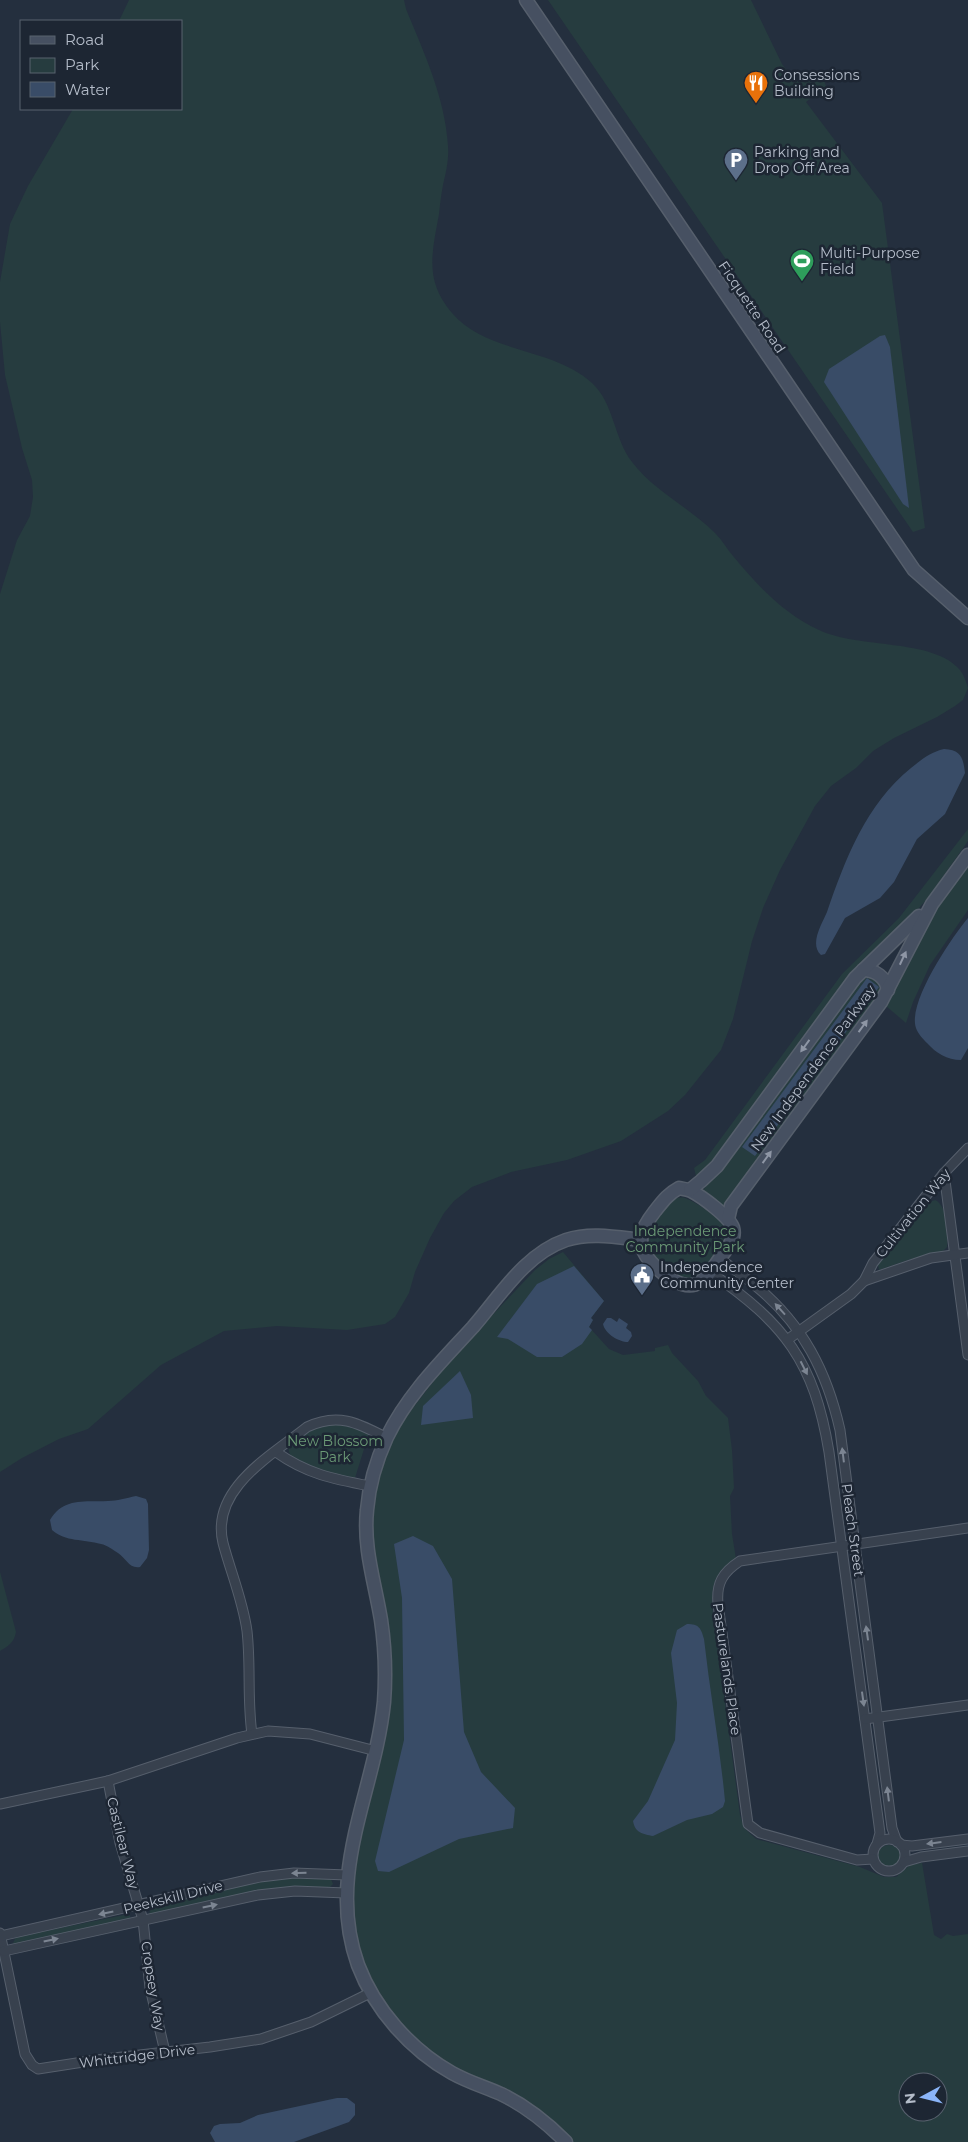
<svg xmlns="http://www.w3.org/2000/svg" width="968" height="2142" font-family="Montserrat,sans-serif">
<rect width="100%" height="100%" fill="#242f3e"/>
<g fill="#263c3f" fill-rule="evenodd">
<path d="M129,0h275l2,9c18,44 39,88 42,137 1,14 -2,26 -5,39 -2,10 -3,20 -4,29 -7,39 -15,66 13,99 35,41 101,34 140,70 22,20 22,56 40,79 22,29 57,45 83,71 7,7 12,16 18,23 25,30 50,57 86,74 39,19 114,8 141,40 4,5 6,12 8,18l-5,12 -8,6 -18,11 -43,21 -21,13 -17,17 -25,18 -16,20 -35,64 -17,38 -11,33 -19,78 -12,31 -36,45 -17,16 -47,30 -54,19 -56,12 -39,15 -18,14 -10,12 -14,25 -15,34 -6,21 -14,24 -10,7 -38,6 -70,-4 -53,5 -63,34 -73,64 -29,10 -37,19 -22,14v-878l17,-54 13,-24 3,-19 -1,-17 -10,-32 -17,-73 -5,-53v-40l10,-58 18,-38 45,-77h108v-88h-62z"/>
<polygon points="548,0 751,0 782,64 795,81 805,76 823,78 826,86 806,102 882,203 925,528 913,532"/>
<polygon points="968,829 968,841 927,899 888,943 712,1168 697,1180 694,1168 705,1160 842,974 899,918"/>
<polygon points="968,867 968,910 930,965 913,1002 906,1023 886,1006 890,996 935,909"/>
<polygon points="865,975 874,976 885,989 723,1209 701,1193 861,978"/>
<path d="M674,1198c4,0 8,-1 11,0 11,4 39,22 41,33 2,11 -24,46 -35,47 -10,2 -22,-8 -30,-14 -19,-15 -17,-28 -4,-46 5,-8 9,-14 17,-20z"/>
<path d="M935,1200c13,6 14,34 12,47l-5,5 -34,8 -29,10 -1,-5 49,-62z"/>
<path d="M563,1252l41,49 -13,17 2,2 -4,7 20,22 14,6 32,-4v-3l13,-3 4,8 26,28 8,15 22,22 4,32 2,38 -4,8 2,38 4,25c-23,19 -25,24 -23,54l27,202 4,13 12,11 104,28 24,10h12l14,-12 12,-2 12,72 7,4 6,-5 6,2 15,-2v208h-395l-9,-10 -120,-70 -32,-25 -27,-31 -16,-29 -12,-32 -5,-24 2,-63 31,-129 -14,-192 4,-53 14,-39 10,-19 51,-66 85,-90 14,-11zM908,2082h30v30h-30z"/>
<path d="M336,1423l33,10 -14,45c-14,-3 -76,-11 -65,-34l25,-16z"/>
<path d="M0,1572l16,60c-2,11 -8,14 -16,19z"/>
<circle cx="889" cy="1857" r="12"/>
<polygon points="282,1877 331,1879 333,1884 328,1889 310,1888 149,1915 149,1914 151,1909 233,1886"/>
<polygon points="129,1914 131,1919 16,1945 13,1943 16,1937"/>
</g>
<g fill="#394c67">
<polygon points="885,335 890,347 909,508 903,504 824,382 829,369 880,336"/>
<path d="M944,749c17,1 19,8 21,24l-20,41 -28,25 -23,43 -14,16 -35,20 -20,36 -4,1c-12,-11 1,-31 6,-43 18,-52 39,-108 84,-144 11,-9 20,-16 33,-19z"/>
<path d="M968,918v130l-7,12c-14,0 -25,-7 -34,-17 -4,-4 -9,-9 -11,-15 -9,-25 36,-91 52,-110z"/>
<polygon points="867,978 879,987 755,1156 742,1147"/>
<polygon points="574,1266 604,1301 591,1318 593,1320 589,1327 592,1330 582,1344 562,1357 537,1357 508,1339 497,1337 537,1284"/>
<path d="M607,1318h4l6,4 2,-4 9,6 -2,4 5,4 1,4 -4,6c-9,0 -23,-8 -25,-18z"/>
<polygon points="460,1371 471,1395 473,1418 421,1425 423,1406"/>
<path d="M136,1496l10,3 2,5 1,46 -2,8 -7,9c-11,2 -14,-9 -22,-14 -5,-3 -11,-8 -17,-9 -17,-5 -36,-2 -49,-14l-2,-10c13,-23 36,-18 58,-19 9,0 18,-3 28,-5z"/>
<polygon points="413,1536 433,1546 452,1579 464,1732 481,1772 515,1808 513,1828 459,1839 389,1872 378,1871 375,1861 404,1740 402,1598 394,1544"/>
<path d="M687,1624c12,0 14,4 17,15 6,54 16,108 21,162l-2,6 -11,7 -25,6 -34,16c-10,-2 -18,-3 -20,-15l15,-20 27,-61 2,-37 -6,-50 6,-23z"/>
<polygon points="337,2098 347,2098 355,2104 355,2115 349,2122 294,2142 215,2142 210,2133 214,2126 220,2124 240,2123 258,2115"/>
</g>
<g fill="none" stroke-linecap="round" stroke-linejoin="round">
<defs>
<g id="street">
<polyline points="944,1173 968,1355"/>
<path d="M720,1259c12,9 25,18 37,28 46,38 70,85 83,143l52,398 5,14"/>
<path d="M710,1272c75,52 104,89 119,180l51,381 -3,11"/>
<polyline points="864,1281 931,1258 968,1253"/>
<polyline points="787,1340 851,1294 864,1281 873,1263 944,1173 968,1148"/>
<path d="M276,1452c31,22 57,27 94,34"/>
<polyline points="865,1719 968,1705"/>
<path d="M252,1734c-5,-35 -1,-68 -5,-103 -4,-30 -16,-58 -24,-88 -13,-54 49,-88 84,-116 31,-15 51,-4 80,11"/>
<polyline points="108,1781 120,1843 143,1920 150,1988 165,2052"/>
<polyline points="0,1804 108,1781 237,1738 268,1731 310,1734 376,1751"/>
<circle cx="889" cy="1855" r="16"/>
<polyline points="901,1845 912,1846 968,1839"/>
<path d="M873,1859l-16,1 -97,-27 -12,-9 -30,-220c-2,-21 5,-32 22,-43l228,-33"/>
<polyline points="904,1862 921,1857 968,1851"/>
<polyline points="0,1933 25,2054 32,2065 38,2069 96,2060 210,2047 261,2039 311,2022 370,1993"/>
<polyline points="1,1936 260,1877 294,1873 347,1875"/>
<polyline points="4,1951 258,1895 295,1891 346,1893"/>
</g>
<g id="secondary">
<polyline points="526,0 914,570 968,618"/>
<path d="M863,970c12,0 23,7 25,20"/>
<path d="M679,1188c4,1 8,1 12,3 10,5 39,26 42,37 3,10 -5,20 -11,27 -6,9 -13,21 -22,27 -16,11 -39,-9 -49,-20 -17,-19 -10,-33 4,-51 8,-10 13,-17 24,-23z"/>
<polyline points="690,1190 701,1181 717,1166 855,978 919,916"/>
<polyline points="728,1219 731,1206 881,1002 932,904 968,855"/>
<path d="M566,2142c-20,-20 -40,-36 -65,-48 -16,-7 -33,-12 -49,-21 -41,-23 -77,-63 -94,-108 -33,-92 17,-173 26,-263 2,-27 1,-55 -3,-82 -6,-37 -18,-72 -14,-110 2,-25 9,-49 20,-73 21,-43 54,-75 86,-110 27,-31 52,-73 93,-87 24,-8 50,-3 75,0"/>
</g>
</defs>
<use href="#street" stroke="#565f6c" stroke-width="11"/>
<use href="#secondary" stroke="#565f6c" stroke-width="15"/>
<use href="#street" stroke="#38414e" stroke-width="9"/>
<use href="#secondary" stroke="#465061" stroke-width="12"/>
</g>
<defs><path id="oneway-solid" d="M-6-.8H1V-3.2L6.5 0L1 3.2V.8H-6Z" transform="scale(1.25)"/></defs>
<g fill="#8e96a5">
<use href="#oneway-solid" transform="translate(903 958) rotate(-65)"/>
<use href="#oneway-solid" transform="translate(863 1026) rotate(-54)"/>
<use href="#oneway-solid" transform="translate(805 1046) rotate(126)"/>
<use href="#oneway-solid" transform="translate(767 1157) rotate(-54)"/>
</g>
<g fill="#7c8592">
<use href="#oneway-solid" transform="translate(780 1309) rotate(-132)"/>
<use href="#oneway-solid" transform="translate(804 1368) rotate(63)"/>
<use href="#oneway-solid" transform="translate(843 1455) rotate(-97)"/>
<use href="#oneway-solid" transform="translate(867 1633) rotate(-98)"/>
<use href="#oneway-solid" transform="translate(863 1699) rotate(82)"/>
<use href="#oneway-solid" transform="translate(888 1794) rotate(-97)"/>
<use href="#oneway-solid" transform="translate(934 1843) rotate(173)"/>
<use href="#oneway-solid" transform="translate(299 1873) rotate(178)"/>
<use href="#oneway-solid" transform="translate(210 1906) rotate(-12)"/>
<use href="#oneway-solid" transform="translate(106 1913) rotate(168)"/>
<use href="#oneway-solid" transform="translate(51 1940) rotate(-12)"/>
</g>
<defs>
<symbol id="restaurant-pin" viewBox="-11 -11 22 30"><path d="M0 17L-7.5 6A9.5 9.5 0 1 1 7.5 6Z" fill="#e8710a" stroke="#1d2633"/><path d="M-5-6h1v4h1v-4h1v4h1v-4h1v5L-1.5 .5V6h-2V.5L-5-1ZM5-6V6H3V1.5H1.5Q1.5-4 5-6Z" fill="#fff"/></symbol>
<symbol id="parking-pin" viewBox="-11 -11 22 30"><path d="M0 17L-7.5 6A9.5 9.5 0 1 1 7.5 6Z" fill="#5c6f8a" stroke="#1d2633"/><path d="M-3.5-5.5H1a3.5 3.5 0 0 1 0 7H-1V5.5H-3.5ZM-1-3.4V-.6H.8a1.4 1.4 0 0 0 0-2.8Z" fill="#fff"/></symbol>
<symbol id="stadium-pin" viewBox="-11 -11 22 30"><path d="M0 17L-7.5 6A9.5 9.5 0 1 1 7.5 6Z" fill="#2e9e5b" stroke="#1d2633"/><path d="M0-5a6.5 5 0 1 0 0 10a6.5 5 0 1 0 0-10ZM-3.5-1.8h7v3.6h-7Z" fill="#fff"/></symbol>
<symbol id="civic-pin" viewBox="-11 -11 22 30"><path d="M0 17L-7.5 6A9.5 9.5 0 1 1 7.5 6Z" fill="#5c6f8a" stroke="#1d2633"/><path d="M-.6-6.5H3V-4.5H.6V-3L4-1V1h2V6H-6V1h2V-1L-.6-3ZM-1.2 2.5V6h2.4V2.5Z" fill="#fff"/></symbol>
</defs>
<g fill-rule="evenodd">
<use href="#restaurant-pin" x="742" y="69" width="28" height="38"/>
<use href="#parking-pin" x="722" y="146" width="28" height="38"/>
<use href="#stadium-pin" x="788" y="247" width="28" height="38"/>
<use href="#civic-pin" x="628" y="1261" width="28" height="38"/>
</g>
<g text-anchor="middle" stroke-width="5" stroke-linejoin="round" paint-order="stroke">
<g font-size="14" fill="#b4bcc9" stroke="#1d2633" text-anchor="start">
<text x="774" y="80">Consessions<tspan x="774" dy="16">Building</tspan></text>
<text x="754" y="157">Parking and<tspan x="754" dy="16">Drop Off Area</tspan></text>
<text x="820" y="258">Multi-Purpose<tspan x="820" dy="16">Field</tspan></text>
<text x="660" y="1272">Independence<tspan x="660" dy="16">Community Center</tspan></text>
</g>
<g font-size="14" fill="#b4bcc9" stroke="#1d2633">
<text transform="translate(752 307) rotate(56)" y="5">Ficquette Road</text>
<text transform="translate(813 1068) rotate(-54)" y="5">New Independence Parkway</text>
<text transform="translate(913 1213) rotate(-51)" y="5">Cultivation Way</text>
<text transform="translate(853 1530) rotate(82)" y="5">Pleach Street</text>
<text transform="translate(727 1669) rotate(82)" y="5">Pasturelands Place</text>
<text transform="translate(123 1843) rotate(76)" y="5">Castilear Way</text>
<text transform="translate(173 1897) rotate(-14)" y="5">Peekskill Drive</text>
<text transform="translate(153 1986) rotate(81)" y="5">Cropsey Way</text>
<text transform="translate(137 2056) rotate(-7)" y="5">Whittridge Drive</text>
</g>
<g font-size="14" fill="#6b9a76" stroke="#1d2633">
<text x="685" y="1236">Independence<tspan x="685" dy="16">Community Park</tspan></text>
<text x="335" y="1446">New Blossom<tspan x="335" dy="16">Park</tspan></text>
</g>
</g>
<rect x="20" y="20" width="162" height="90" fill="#1d2633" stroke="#59626f"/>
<rect x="30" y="36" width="25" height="8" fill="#465061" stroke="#59626f"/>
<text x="65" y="45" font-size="15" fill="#b4bcc9">Road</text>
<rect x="30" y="58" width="25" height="15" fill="#263c3f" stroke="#59626f"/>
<text x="65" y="70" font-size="15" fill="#b4bcc9">Park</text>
<rect x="30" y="82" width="25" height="15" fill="#394c67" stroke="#59626f"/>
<text x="65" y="95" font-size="15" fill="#b4bcc9">Water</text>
<g transform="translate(923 2097) rotate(263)"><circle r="24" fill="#1d2633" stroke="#59626f"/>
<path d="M0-4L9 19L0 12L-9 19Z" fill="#8ab4f8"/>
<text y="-8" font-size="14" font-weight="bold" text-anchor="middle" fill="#b4bcc9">N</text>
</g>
</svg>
